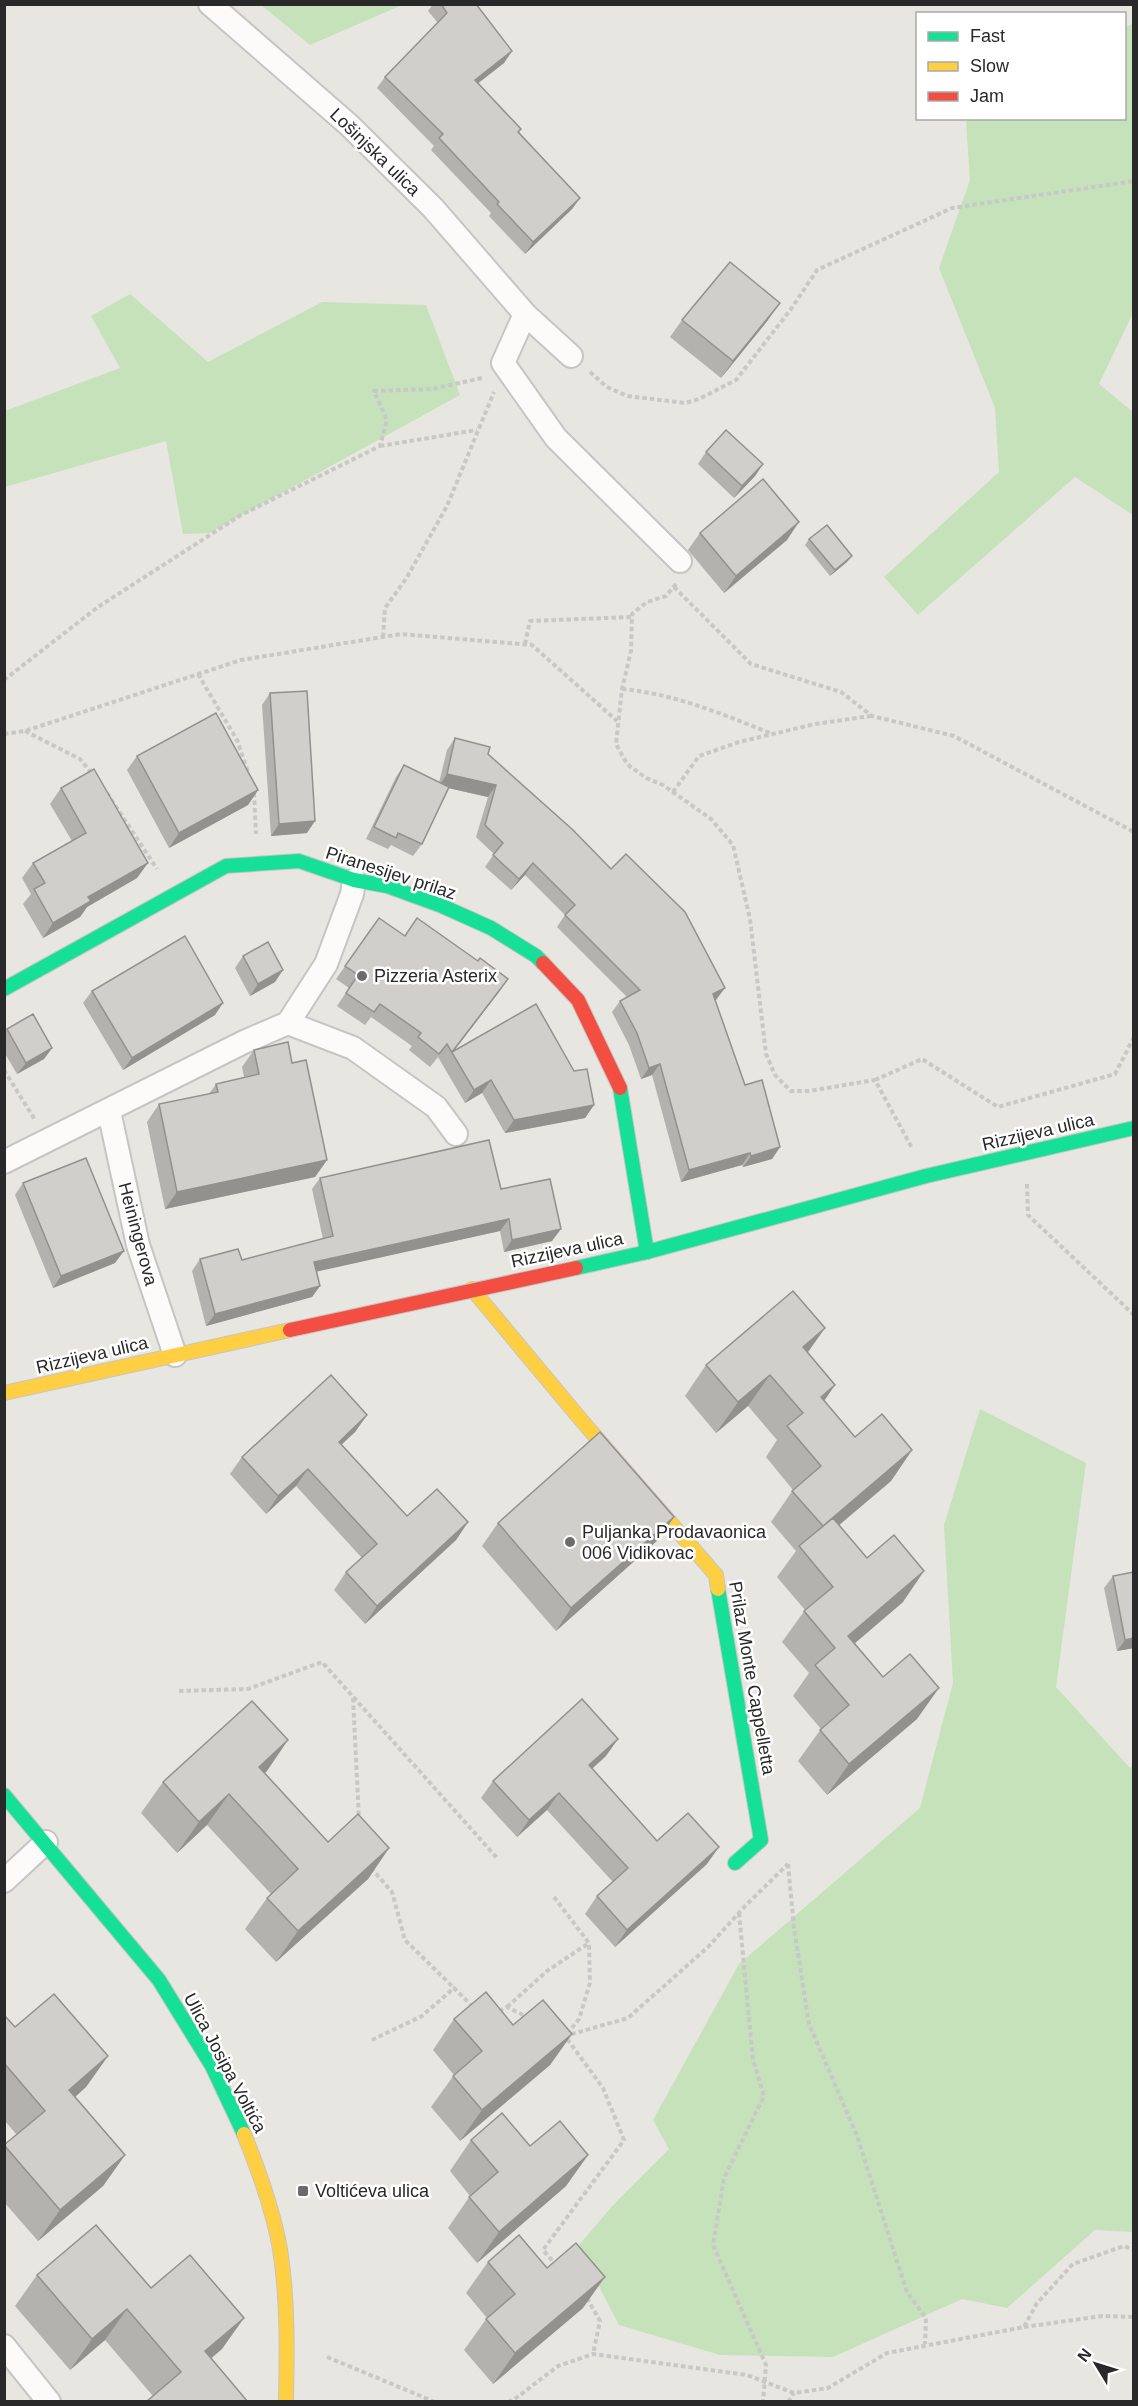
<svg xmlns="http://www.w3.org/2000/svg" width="1138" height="2406" font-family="Helvetica,sans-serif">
<rect width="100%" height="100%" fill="#e8e6e0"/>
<g fill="#c5e2bb">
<polygon points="261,5 402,5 310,45"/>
<polygon points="1133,24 1133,313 1099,384 1133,412 1133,515 1075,477 918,615 884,577 999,472 995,408 939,268 970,180 966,119 1124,118 1125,27"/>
<polygon points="130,294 208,362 322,302 426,305 460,395 209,533 183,534 166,441 5,487 5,411 120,368 91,316"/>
<polygon points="980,1409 1086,1463 1056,1687 1130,1768 1133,1765 1133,2232 1095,2230 1007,2308 962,2299 833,2357 720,2355 619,2325 578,2246 614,2204 669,2149 653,2120 739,1964 920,1808 953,1683 944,1525"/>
</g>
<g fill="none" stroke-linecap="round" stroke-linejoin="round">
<defs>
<g id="street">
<polyline points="210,4 349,125 433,208 525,314 571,356"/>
<polyline points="525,314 503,363 556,438 680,561"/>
<polyline points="288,1023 353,1048 436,1107 456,1134"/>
<polyline points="109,1111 138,1245 175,1355"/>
<polyline points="4,1162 244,1042 288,1023 326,964 352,894 354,880"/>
<polyline points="4,1881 46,1842"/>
<polyline points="4,2346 49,2402"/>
</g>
<g id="fast">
<polyline points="4,989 226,866 299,861 354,880 387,886 442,906 491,928 536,956 543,963"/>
<polyline points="620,1088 647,1252"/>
<polyline points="576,1268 647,1252 926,1176 1134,1128"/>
<polyline points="718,1589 761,1840 735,1863"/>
<polyline points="4,1795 159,1980 212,2066 244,2134"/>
</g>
<g id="slow">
<polyline points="472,1289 582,1421 716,1575 718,1589"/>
<polyline points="4,1393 290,1330"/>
<path d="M244,2134c15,37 29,75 36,115 8,51 7,102 6,153"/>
</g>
<g id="jam">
<polyline points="543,963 578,1000 620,1088"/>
<polyline points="290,1330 576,1268"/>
</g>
</defs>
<use href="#street" stroke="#c6c5c5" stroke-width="26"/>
<use href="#fast" stroke="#c6c5c5" stroke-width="16"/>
<use href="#slow" stroke="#c6c5c5" stroke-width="16"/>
<use href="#jam" stroke="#c6c5c5" stroke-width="16"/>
<g stroke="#c8c8c7" stroke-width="4" stroke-dasharray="4.5 3" stroke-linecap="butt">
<polyline points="590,372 607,387 627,396 685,403 699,399 736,380 791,309 817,270 952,208 1134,181"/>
<polyline points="380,446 477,430"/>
<polyline points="676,584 666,596 647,602 632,614 631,651 622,689 616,744 627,764 646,778 663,785 711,819 733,845 750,919 766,1054 775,1075 791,1091 809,1091 875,1080 912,1148"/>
<polyline points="674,587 751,664 841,692 872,716 954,736 1134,832"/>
<polyline points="383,637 385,608 406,579 447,506 494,392"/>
<polyline points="525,644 530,621 632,617"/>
<polyline points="198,674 237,740 248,772"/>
<polyline points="4,680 98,607 241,515 380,446 387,420 374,391 432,389 482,378"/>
<path d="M622,689c53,5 101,25 150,45"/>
<polyline points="25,731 80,759 93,775"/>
<polyline points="4,734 25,731 241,660 401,634 532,645 617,721"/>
<polyline points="673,792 699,756 739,742 815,724 871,716"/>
<polyline points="107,793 157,869"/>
<polyline points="254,793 256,834"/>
<polyline points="4,1070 35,1120"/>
<polyline points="875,1080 922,1059 998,1107 1115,1074 1134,1037"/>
<polyline points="1027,1184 1028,1215 1134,1315"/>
<polyline points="179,1691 248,1689 322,1662 498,1859"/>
<polyline points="353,1698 359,1819"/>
<polyline points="788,1864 794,1928 809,2024 857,2136 907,2292 926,2318 925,2344"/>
<polyline points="371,1868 392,1892 405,1940 454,1988"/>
<polyline points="554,1897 589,1943 590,1983 579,2019 568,2033"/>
<polyline points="739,1913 753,2060 764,2096 724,2178 713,2245 766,2365 763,2402"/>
<polyline points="507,2007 547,1971 589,1943"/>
<polyline points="499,2011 507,2007 527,2017"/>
<polyline points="372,2040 422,2016 454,1988 473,2007"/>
<polyline points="557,2266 543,2250 624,2140 603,2088 565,2036 628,2018 708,1947 746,1905 788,1864"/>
<polyline points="587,2298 600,2321 593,2354"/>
<polyline points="1024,2327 1102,2316 1134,2317"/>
<polyline points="327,2357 435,2402"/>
<polyline points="508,2402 516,2398 558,2366 593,2354 747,2375 794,2393 828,2388 887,2353 1024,2327 1037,2303 1073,2264 1124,2246 1134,2250"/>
<polyline points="788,2402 794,2393"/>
</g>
<use href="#street" stroke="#fcfbfa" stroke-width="22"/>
<use href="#fast" stroke="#16e098" stroke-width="14"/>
<use href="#slow" stroke="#ffcf43" stroke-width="14"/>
<use href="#jam" stroke="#f24e42" stroke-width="14"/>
</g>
<g fill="#b4b2af">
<polygon points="433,4 476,4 512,51 504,63 478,83 519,132 580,198 572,209 525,254 489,216 491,213 431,150 434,146 377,88 385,77 438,23 428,11"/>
<polygon points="682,320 768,320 721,378 670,337"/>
<polygon points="706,452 763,464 755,476 734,498 698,464"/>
<polygon points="700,533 787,540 724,593 688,550"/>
<polygon points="809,539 847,562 830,576 805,545"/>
<polygon points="270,693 307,833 271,836 262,705"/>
<polygon points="455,738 488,754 716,1000 715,1001 745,1085 780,1147 772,1159 743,1167 742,1165 681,1182 652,1075 641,1079 629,1045 612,1012 620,1001 627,997 557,927 565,915 525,875 511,890 485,867 494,854 476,837 488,797 449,788 422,844 413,856 391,845 388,849 366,839 396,777 404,765 439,783 447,750"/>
<polygon points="137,756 258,790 248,805 169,848 127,770"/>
<polygon points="61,788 137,878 87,907 80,917 43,938 23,904 31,894 22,878 33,863 72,841 50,804"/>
<polygon points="379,918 404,936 499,992 454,1051 574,1071 594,1105 585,1118 505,1133 482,1093 465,1103 438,1057 430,1067 409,1050 412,1046 371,1017 365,1025 337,1006 349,988 336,979"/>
<polygon points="243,956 275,982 250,996 235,968"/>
<polygon points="92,991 215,1015 123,1070 83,1003"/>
<polygon points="7,1029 52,1048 44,1059 17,1074 4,1052 4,1032"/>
<polygon points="254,1050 292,1063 327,1160 315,1177 165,1209 147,1122 159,1104 209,1094 216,1084 244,1077 242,1067"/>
<polygon points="320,1178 501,1189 552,1241 504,1252 500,1231 317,1271 320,1286 312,1297 206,1326 192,1271 200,1259 242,1260 323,1239 312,1189"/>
<polygon points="23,1183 115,1263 53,1288 15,1195"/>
<polygon points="825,1328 807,1353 824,1401 855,1437 912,1450 891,1481 839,1525 903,1602 855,1643 917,1719 827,1795 798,1761 821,1729 793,1696 809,1673 782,1642 805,1610 777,1577 796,1551 771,1522 793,1490 766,1457 777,1440 748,1406 716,1433 685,1396 706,1365"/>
<polygon points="367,1415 355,1432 341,1445 407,1516 468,1522 456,1540 365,1624 334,1590 346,1572 362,1558 296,1486 266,1514 230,1474 242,1457"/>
<polygon points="674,1517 659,1539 556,1631 482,1546 498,1523"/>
<polygon points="1113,1576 1134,1648 1117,1651 1104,1588"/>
<polygon points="606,1756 592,1769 657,1841 707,1864 615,1947 585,1914 597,1896 613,1882 547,1810 517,1837 481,1798 493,1781"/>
<polygon points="267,1771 265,1773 328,1842 389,1848 368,1879 276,1962 245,1929 267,1898 271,1894 207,1825 177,1853 141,1813 163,1782"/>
<polygon points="4,2015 15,2027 108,2056 86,2087 75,2097 125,2155 103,2186 38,2241 4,2202 4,2145 17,2135 4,2120"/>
<polygon points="454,2019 513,2025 572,2034 550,2065 460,2141 431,2107 454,2075 433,2050"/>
<polygon points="471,2140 530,2146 588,2155 566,2186 477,2263 448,2228 470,2196 450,2171"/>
<polygon points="488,2262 547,2268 583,2308 493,2384 464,2350 487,2318 466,2293"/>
<polygon points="37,2275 151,2288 222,2349 153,2396 105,2340 70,2370 15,2306"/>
</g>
<g fill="#92918e">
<polygon points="512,51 504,63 467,92 475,80"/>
<polygon points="580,198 572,209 525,254 533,242"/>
<polygon points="780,303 768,320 721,378 733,361"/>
<polygon points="763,464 755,476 734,498 742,486"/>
<polygon points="799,522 787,540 724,593 736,576"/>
<polygon points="852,556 847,562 830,576 835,570"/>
<polygon points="447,774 496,785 488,797 439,786"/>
<polygon points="258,790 248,805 169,848 179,833"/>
<polygon points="315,821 307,833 271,836 279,824"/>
<polygon points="148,863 137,878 87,907 80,917 43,938 53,923 88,897"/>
<polygon points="533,863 525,875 511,890 519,879"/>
<polygon points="283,970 275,982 250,996 258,984"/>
<polygon points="508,979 499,992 452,1053 452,1052"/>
<polygon points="725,988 716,1000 704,1006 713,994"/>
<polygon points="223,1003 215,1015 123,1070 132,1058"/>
<polygon points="52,1048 44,1059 17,1074 26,1063"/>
<polygon points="660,1064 652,1075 641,1079 649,1068"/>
<polygon points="491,1080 482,1093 465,1103 474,1090"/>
<polygon points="594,1105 585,1118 505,1133 514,1120"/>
<polygon points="780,1147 772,1159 743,1167 751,1156"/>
<polygon points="750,1153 742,1165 681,1182 689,1170"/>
<polygon points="327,1160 315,1177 165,1209 177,1192"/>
<polygon points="509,1219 500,1231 306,1274 314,1262"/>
<polygon points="561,1229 552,1241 504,1252 512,1240"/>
<polygon points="124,1251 115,1263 53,1288 61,1276"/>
<polygon points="320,1286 312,1297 206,1326 215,1314"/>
<polygon points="825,1328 803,1359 803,1347"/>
<polygon points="770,1375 748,1406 716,1433 738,1402"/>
<polygon points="835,1385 814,1416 821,1397"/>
<polygon points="367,1415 355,1432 326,1459 339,1442"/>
<polygon points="912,1450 891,1481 805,1554 823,1526"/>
<polygon points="308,1469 296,1486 266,1514 278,1496"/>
<polygon points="674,1517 659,1539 556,1631 571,1608"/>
<polygon points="468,1522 456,1540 365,1624 377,1606"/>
<polygon points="924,1571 903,1602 827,1667 848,1636"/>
<polygon points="1134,1638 1134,1648 1117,1651 1125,1640"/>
<polygon points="939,1688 917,1719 827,1795 849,1764"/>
<polygon points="618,1739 606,1756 577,1782 589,1765"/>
<polygon points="288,1740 267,1771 238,1798 259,1767"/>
<polygon points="559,1793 547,1810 517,1837 529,1820"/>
<polygon points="229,1794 207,1825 177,1853 199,1822"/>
<polygon points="719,1847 707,1864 615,1947 627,1930"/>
<polygon points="389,1848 368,1879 276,1962 298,1931"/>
<polygon points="572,2034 550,2065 460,2141 482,2110"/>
<polygon points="108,2056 86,2087 48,2121 69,2090"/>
<polygon points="125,2155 103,2186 38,2241 60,2210"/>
<polygon points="588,2155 566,2186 477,2263 499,2232"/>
<polygon points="605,2277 583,2308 493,2384 515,2353"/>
<polygon points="127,2309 105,2340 70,2370 92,2339"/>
<polygon points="244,2318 222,2349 184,2382 205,2351"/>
</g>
<g fill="#d1cfcb" stroke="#92918e" stroke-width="1.5">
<polygon points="441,4 476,4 512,51 475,80 521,129 518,132 580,198 533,242 497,204 499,202 439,138 443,134 385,77 447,13"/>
<polygon points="730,262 780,303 733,361 682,320"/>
<polygon points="726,430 763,464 742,486 706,452"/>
<polygon points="763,479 799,522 736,576 700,533"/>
<polygon points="827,525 852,556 835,570 809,539"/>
<polygon points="307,691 315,821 279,824 270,693"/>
<polygon points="216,713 258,790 179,833 137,756"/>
<polygon points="455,738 490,747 488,754 573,830 611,869 626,854 685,912 725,988 713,994 745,1085 762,1080 780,1147 751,1156 750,1153 689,1170 660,1064 649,1068 637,1033 620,1001 640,990 565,915 575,905 533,863 519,879 493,855 503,843 485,825 496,785 447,774"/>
<polygon points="404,765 449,787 422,844 398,833 396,838 374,827"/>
<polygon points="94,769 148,863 88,897 91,901 53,923 34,889 45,883 33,863 86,833 61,788"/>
<polygon points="379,918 405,936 417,918 478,961 480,958 508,979 452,1052 536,1004 574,1071 587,1069 594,1105 514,1120 491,1080 474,1090 447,1044 439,1054 418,1037 421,1033 380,1004 374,1012 346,993 358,975 345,966"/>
<polygon points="185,936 223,1003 132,1058 92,991"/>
<polygon points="268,942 283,970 258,984 243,956"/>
<polygon points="33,1014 52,1048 26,1063 7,1029"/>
<polygon points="288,1042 292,1063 306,1060 327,1160 177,1192 159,1104 218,1092 216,1084 259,1074 254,1050"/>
<polygon points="489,1140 501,1189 550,1179 561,1229 512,1240 509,1219 314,1262 320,1286 215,1314 200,1259 238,1249 242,1260 333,1236 320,1178"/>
<polygon points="86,1158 124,1251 61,1276 23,1183"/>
<polygon points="793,1291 825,1328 803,1347 835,1385 821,1397 855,1437 882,1414 912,1450 823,1526 792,1491 821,1466 787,1426 803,1413 770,1375 738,1402 706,1365"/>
<polygon points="331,1375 367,1415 339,1442 407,1516 437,1489 468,1522 377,1606 346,1572 377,1544 308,1469 278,1496 242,1457"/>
<polygon points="600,1432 674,1517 571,1608 498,1523"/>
<polygon points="833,1518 867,1558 894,1535 924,1571 848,1636 883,1677 910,1654 939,1688 849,1764 820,1730 849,1705 815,1665 835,1648 804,1611 833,1587 799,1546"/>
<polygon points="1134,1572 1134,1638 1125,1640 1113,1576"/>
<polygon points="582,1699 618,1739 589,1765 657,1841 688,1813 719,1847 627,1930 597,1896 628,1868 559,1793 529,1820 493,1781"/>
<polygon points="252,1701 288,1740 259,1767 328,1842 358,1814 389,1848 298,1931 267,1898 298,1869 229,1794 199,1822 163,1782"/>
<polygon points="486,1992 513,2025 543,2000 572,2034 482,2110 453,2076 482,2051 454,2019"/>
<polygon points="54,1994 108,2056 69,2090 125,2155 60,2210 4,2145 45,2111 4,2063 4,2015 15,2027"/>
<polygon points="502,2113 530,2146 560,2121 588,2155 499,2232 469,2197 498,2172 471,2140"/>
<polygon points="96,2225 151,2288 190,2255 244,2318 205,2351 248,2402 146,2402 181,2372 127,2309 92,2339 37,2275"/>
<polygon points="519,2235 547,2268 576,2243 605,2277 515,2353 486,2319 515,2294 488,2262"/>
</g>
<g fill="#6c6b69" stroke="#fff" stroke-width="2">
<circle cx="362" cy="976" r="6"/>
<circle cx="570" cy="1542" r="6"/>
<rect x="297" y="2185" width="12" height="12" rx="3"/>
</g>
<g text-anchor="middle" stroke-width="5" stroke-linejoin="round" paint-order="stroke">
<g font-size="18" fill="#292929" stroke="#fff">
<text transform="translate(375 152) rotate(44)" y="6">Lošinjska ulica</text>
<text transform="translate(391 873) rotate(18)" y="6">Piranesijev prilaz</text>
<text transform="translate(1038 1132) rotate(-13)" y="6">Rizzijeva ulica</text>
<text transform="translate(138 1234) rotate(75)" y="6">Heiningerova</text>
<text transform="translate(567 1250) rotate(-12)" y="6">Rizzijeva ulica</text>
<text transform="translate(92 1355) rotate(-13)" y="6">Rizzijeva ulica</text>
<text transform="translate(752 1678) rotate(80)" y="6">Prilaz Monte Cappelletta</text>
<text transform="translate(225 2063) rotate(62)" y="6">Ulica Josipa Voltića</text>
</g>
<g font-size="18" fill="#292929" stroke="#fff" text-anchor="start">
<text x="374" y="982">Pizzeria Asterix</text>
<text x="582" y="1538">Puljanka Prodavaonica<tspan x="582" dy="21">006 Vidikovac</tspan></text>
<text x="315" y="2197">Voltićeva ulica</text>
</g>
</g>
<rect width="1138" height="2406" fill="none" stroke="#292929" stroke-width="12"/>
<rect x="916" y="12" width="210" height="108" fill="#ffffff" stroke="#a9a9a9" stroke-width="1.5"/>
<rect x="928" y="32" width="30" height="9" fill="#16e098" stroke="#a9a9a9" stroke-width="1.5"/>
<text x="970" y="42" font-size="18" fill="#292929">Fast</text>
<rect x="928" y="62" width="30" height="9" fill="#ffcf43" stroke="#a9a9a9" stroke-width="1.5"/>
<text x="970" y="72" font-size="18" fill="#292929">Slow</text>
<rect x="928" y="92" width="30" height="9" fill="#f24e42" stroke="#a9a9a9" stroke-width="1.5"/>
<text x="970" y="102" font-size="18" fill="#292929">Jam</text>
<g transform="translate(1096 2364) rotate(308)" stroke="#ffffff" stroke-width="4.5" paint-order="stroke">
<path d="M0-4.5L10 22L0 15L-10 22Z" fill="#292929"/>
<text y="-9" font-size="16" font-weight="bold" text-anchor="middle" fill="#292929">N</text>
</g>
</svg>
